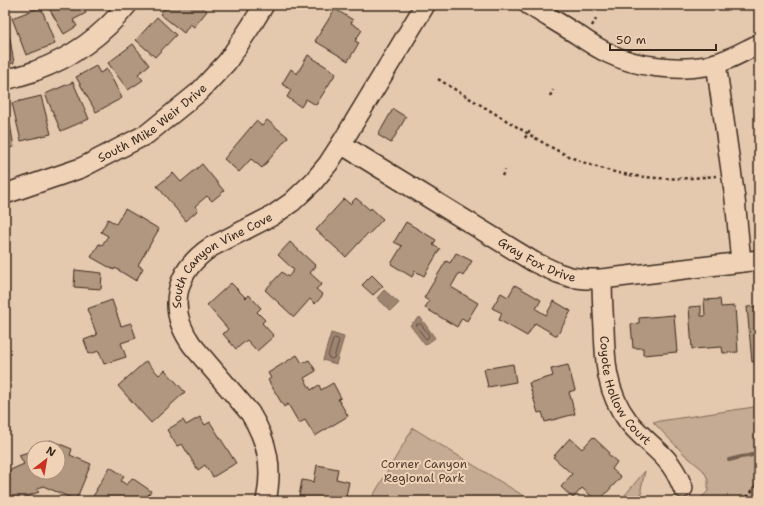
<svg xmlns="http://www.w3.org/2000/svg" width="764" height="506" font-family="'Shantell Sans',sans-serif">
<rect width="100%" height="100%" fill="#e5c9ae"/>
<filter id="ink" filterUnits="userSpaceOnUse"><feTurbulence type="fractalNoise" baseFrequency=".025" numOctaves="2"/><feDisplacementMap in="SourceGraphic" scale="8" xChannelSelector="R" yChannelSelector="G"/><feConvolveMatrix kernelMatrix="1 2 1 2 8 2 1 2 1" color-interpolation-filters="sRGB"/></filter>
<g filter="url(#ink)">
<g fill="#c5ab93" stroke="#806a58">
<polygon points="759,405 759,501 698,501 708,491 708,480 706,475 703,470 684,454 653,422 754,407"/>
<polygon points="413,428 532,501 370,501"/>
<polygon points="645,471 641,489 642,501 620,501"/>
</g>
<g fill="#9d8571" stroke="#766150">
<polygon points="384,290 399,303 391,311 377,298"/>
<polygon points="420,317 435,338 425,345 410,325"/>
<polygon points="331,333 344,337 336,364 323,360"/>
</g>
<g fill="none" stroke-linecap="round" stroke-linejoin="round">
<g stroke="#624e3f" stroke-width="1">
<polygon points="417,324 421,324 429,335 428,338 426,339 425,338 417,327"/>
<polygon points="335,338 338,339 339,341 334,358 331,359 329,358 328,356 333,340"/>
</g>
<polyline stroke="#766150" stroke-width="4" points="729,460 741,457 748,456 759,453"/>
</g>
<g fill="#b19780" stroke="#3b2a1e">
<polygon points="47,5 82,5 86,13 73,20 77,26 64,34"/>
<polygon points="167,5 199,5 207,11 194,27 190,24 184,33 160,14"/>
<polygon points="41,7 55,44 26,55 12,18"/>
<polygon points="335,9 353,20 351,23 362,30 355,41 359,43 348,61 315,41"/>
<polygon points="157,17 176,35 155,57 136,40"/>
<polygon points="5,22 7,22 14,63 5,64"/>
<polygon points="133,44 149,65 138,74 143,80 128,90 108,63"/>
<polygon points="308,55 336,73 316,105 306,99 301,107 287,97 291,90 282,84 291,69 297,74"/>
<polygon points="96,66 100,73 107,69 122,98 96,112 76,77"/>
<polygon points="73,82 89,119 61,131 45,94"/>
<polygon points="41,96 51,134 21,141 12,103"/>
<polygon points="393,109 406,117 391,143 378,135"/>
<polygon points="9,118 14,147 5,149 5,119"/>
<polygon points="267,120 288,137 262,168 251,159 239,172 224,159 256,121 262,126"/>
<polygon points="202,164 224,191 212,201 207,196 195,206 198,210 186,221 157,186 173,173 181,182"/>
<polygon points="356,198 370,210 371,208 383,219 369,234 368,233 346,257 316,230 344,199 350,204"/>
<polygon points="125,209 159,229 138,265 143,268 136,281 115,268 114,270 91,257 99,244 102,245 108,236 101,232 108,219 116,224"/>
<polygon points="406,222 436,240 433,245 440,249 424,276 415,271 412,277 391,264 402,246 394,242"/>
<polygon points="290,242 316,266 310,273 322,284 316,289 323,295 315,304 310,299 294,317 265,290 282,272 288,277 294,270 278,255"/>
<polygon points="456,253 472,261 463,276 459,273 451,287 478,303 467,321 462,318 457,327 425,308 429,301 424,298 446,261 450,263"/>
<polygon points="75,270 102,273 101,289 74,287"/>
<polygon points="372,275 383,286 373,295 362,285"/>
<polygon points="231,283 246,298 249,295 261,308 257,312 265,320 262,323 274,336 257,351 247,340 236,349 223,334 228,329 207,305"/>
<polygon points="515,285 541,300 536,309 546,315 554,301 571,311 557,336 535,323 527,336 499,320 502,313 492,308 501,293 508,297"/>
<polygon points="720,299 721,307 735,306 738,352 723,353 722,347 692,349 689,307 701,306 701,316 705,316 704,300"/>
<polygon points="112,300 121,326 131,323 136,338 121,343 126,357 104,364 99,351 89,354 84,340 97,335 87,309"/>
<polygon points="759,306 759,361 752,362 747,307"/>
<polygon points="674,315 677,352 643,355 643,348 633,348 631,324 639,323 639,318"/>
<polygon points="297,355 302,363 309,360 316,371 304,378 311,390 319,385 321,390 333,383 341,398 338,399 348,416 315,436 305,420 299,423 288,404 284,407 268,380 271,378 268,373"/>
<polygon points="146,361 159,375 165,370 185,392 151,423 118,386"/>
<polygon points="513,364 516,382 488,387 484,369"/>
<polygon points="568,365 575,390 569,392 575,414 545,422 542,412 538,413 529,383 553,376 551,369"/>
<polygon points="200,417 205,425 210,422 236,463 213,477 205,465 198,470 182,444 177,446 167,430 183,420 186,425"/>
<polygon points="593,437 609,452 608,454 617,462 612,469 621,477 599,501 597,501 582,488 573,498 561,487 572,474 553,457 570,438 582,449"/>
<polygon points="50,440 72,449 70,455 91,464 76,500 43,486 37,489 39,492 28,496 25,501 5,501 5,471 6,472 24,464 19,455 34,450 34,472 58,472 58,448 41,448 47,447"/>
<polygon points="317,465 338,469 336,479 349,482 345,501 303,501 304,497 299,496 302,480 314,482"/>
<polygon points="110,467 124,476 121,481 127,485 132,478 151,491 146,498 150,501 90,501 97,490 96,490"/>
</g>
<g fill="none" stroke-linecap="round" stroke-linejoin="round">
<defs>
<g id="minor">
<path d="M529,5c16,10 33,20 49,30 10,7 21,14 32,19 26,13 67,17 96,12 18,-3 36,-14 53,-22"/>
<polyline points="716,63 735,199 741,262"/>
<path d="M5,80c10,-3 20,-5 30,-9 36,-13 68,-36 92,-66"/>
<path id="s1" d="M341,144l193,118 24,11 12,4 15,2h17l157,-19"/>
<path id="s2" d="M5,194l76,-26 66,-34 52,-42 28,-30 24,-36 13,-21"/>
<path id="s3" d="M602,279c0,17 1,33 2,49 1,34 2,64 24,93 11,14 26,25 38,38 8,9 13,19 17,29"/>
<path id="s4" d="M266,501c7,-33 2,-59 -16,-88l-58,-68c-26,-36 -17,-74 19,-98l61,-31 20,-14 21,-20 15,-18 13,-20 84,-139"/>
</g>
</defs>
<use href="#minor" stroke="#3b2a1e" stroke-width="22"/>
<g stroke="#3b2a1e" stroke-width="2.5" stroke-dasharray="3 3" stroke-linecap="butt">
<polyline points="592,26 596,19"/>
<path d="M438,79c26,16 51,31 76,46 29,18 56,35 90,44 35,11 75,11 112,7"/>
<polyline points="550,96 553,90"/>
<polyline points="525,138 531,128"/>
<polyline points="502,176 505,170"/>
<path d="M742,501c6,-6 14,-13 16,-21 1,-6 0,-12 1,-17"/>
</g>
<use href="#minor" stroke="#f0d3b7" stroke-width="19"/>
</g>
</g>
<g text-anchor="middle" stroke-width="4" stroke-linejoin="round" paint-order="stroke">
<g font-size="12" fill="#3b2a1e" stroke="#f0d3b7">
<text dy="4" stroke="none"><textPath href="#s2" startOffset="165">South Mike Weir Drive</textPath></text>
<text dy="4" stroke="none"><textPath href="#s1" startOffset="228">Gray Fox Drive</textPath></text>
<text dy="4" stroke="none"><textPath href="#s4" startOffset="292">South Canyon Vine Cove</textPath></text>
<text dy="4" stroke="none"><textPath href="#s3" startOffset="117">Coyote Hollow Court</textPath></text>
</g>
<g font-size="12" fill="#503d30" stroke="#f0d3b7">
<text x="424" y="468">Corner Canyon<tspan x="424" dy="14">Regional Park</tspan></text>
</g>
</g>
<rect width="764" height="506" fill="none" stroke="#f0d3b7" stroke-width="20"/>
<rect x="10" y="10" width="744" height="486" fill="none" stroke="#3b2a1e" stroke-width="1.5" filter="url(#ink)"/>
<g transform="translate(46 460) rotate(31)"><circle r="19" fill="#f0d3b7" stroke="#a88f7a"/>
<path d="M0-3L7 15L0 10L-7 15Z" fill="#c8321e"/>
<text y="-6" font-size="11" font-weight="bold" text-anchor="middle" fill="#3b2a1e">N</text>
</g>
<path d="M610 44v6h106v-6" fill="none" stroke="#3b2a1e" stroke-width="2"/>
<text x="616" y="44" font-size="12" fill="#3b2a1e" stroke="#f0d3b7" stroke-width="3" paint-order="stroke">50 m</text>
</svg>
